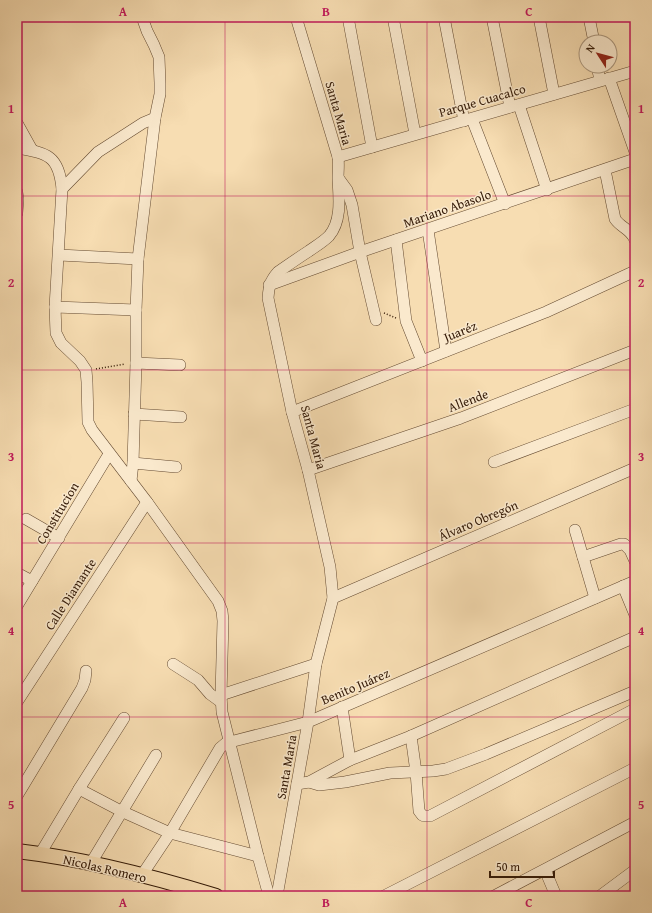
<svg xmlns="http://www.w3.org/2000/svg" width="652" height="913" font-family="'Gentium Book Plus',serif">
<rect width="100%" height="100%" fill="#f7ddb2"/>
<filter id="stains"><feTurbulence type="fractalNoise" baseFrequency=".005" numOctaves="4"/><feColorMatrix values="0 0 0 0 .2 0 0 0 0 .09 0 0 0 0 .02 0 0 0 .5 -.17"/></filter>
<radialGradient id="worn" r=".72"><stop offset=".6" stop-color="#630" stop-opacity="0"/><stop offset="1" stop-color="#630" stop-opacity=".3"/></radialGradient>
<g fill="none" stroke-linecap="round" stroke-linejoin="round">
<defs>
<g id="minor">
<polyline points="348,17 372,147"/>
<polyline points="393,17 415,134"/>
<polyline points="444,17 464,121"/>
<polyline points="492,17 510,107"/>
<polyline points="539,17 554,94"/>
<polyline points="589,17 594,42"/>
<polyline points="597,66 600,80"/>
<polyline points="609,78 635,152"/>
<polyline points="519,105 547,190"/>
<polyline points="472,119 505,204"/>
<polyline points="17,123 32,150"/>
<path d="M17,148c31,5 42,8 45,41l-7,118 1,26 5,10 19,18 6,9 1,12 1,40 4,8 55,72 71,99 4,10 1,10 -2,74 1,17 36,144 11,40"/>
<polyline points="338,157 635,71"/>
<path d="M605,170l10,49c6,9 16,10 20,21"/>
<polyline points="339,179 347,190 352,205 360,252 376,320"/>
<polyline points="62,189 98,152 143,123 155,118"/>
<polyline points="17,192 18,199 17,213"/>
<polyline points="428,230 446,351"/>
<polyline points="396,240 406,321 422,361"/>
<polyline points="59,255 138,259"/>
<polyline points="269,285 360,252 635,159"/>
<polyline points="55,307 136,310"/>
<polyline points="136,363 180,365"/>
<polyline points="292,412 546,312 635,271"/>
<polyline points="134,414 181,417"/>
<polyline points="494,462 635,409"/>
<polyline points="133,463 176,467"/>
<polyline points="308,470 461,418 635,350"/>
<polyline points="131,481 133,463 136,363 136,310 138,259 155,118 160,94 160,83 159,57 154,45 147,31 142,17"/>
<polyline points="26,519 59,538"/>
<polyline points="575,530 595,598"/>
<polyline points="583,557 621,544 624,544 630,550 635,561"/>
<polyline points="17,573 32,581"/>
<polyline points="623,586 635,615"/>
<polyline points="333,598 635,468"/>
<polyline points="17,606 109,454"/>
<polyline points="173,664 198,680 210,694 221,702"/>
<polyline points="221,695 316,664"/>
<polyline points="17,702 147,502"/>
<polyline points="342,707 350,760"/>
<polyline points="411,736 416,772 419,811 422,815 424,816 430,816 635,709"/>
<polyline points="309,782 319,785 345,782 390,773 433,771 446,769 486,754 635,691"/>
<polyline points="297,784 309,782 350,760 411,736 635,637"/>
<polyline points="79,789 121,811 170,833 258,856"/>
<polyline points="17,796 82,688 85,680 86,671"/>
<polyline points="40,854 79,789 124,718"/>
<polyline points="91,863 156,755"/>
<polyline points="545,870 556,896"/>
<polyline points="142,875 170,833 220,748 226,743 308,722 635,581"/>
<path d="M277,896l31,-174 8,-58 17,-66 -3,-31 -22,-97 -16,-58 -24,-114c1,-12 2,-17 10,-26 10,-7 20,-14 31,-21 7,-5 14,-9 20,-15 13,-15 10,-39 9,-57 0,-8 1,-14 0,-22l-42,-140"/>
<polyline points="384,896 635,768"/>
<polyline points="494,896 635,822"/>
<polyline points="600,896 635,870"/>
</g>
<path id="major" d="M17,851c68,8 134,25 199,45"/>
</defs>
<use href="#minor" stroke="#644a31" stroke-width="12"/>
<use href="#major" stroke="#331906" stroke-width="16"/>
<g stroke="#331906" stroke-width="1.5" stroke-dasharray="1 2" stroke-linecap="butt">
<polyline points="384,313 396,318"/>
<polyline points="96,369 125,364"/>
</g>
<use href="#minor" stroke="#fae9cd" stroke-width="11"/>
<use href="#major" stroke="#f7ddb2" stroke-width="14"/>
</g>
<path fill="none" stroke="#c2185b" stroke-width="1" stroke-opacity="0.55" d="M225,17v879M427,17v879M17,196h618M17,370h618M17,543h618M17,717h618"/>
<g text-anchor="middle" stroke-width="3" stroke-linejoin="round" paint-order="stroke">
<g font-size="13" fill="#331906" stroke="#fae9cd">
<text transform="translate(482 100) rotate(-16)" y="5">Parque Cuacalco</text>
<text transform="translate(339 113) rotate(74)" y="5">Santa Maria</text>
<text transform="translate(447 208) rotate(-19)" y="5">Mariano Abasolo</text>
<text transform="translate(460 331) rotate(-22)" y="5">Juaréz</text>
<text transform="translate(468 400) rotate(-21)" y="5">Allende</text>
<text transform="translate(314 437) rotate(75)" y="5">Santa Maria</text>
<text transform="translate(57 513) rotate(-59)" y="5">Constitucion</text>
<text transform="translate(478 520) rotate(-23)" y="5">Álvaro Obregón</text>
<text transform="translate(70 594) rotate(-57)" y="5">Calle Diamante</text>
<text transform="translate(355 686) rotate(-23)" y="5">Benito Juárez</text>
<text transform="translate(286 767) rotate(-80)" y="5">Santa Maria</text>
<text transform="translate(105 868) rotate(13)" y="5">Nicolas Romero</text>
</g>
</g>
<rect width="652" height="913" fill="none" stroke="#f7ddb2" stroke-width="44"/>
<g transform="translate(598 54) rotate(306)"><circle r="19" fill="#fae9cd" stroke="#aa967d"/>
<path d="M0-3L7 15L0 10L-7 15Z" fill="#8f2418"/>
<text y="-6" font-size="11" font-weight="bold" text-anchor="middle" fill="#331906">N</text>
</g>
<path d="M490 871v6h64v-6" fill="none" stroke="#331906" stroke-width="2"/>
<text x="496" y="871" font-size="12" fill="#331906" stroke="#fae9cd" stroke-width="3" paint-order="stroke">50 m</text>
<rect x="22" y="22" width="608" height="869" fill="none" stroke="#c2185b" stroke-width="1.5"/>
<g font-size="13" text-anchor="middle" font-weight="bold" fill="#c2185b">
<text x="123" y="16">A</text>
<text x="326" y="16">B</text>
<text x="529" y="16">C</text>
<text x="11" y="113">1</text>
<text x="641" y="113">1</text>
<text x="11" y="287">2</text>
<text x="641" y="287">2</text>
<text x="11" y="461">3</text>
<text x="641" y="461">3</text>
<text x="11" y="635">4</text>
<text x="641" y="635">4</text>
<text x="11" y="809">5</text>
<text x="641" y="809">5</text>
<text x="123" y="907">A</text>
<text x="326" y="907">B</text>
<text x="529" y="907">C</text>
</g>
<rect width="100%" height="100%" filter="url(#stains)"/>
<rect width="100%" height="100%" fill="url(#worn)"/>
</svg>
